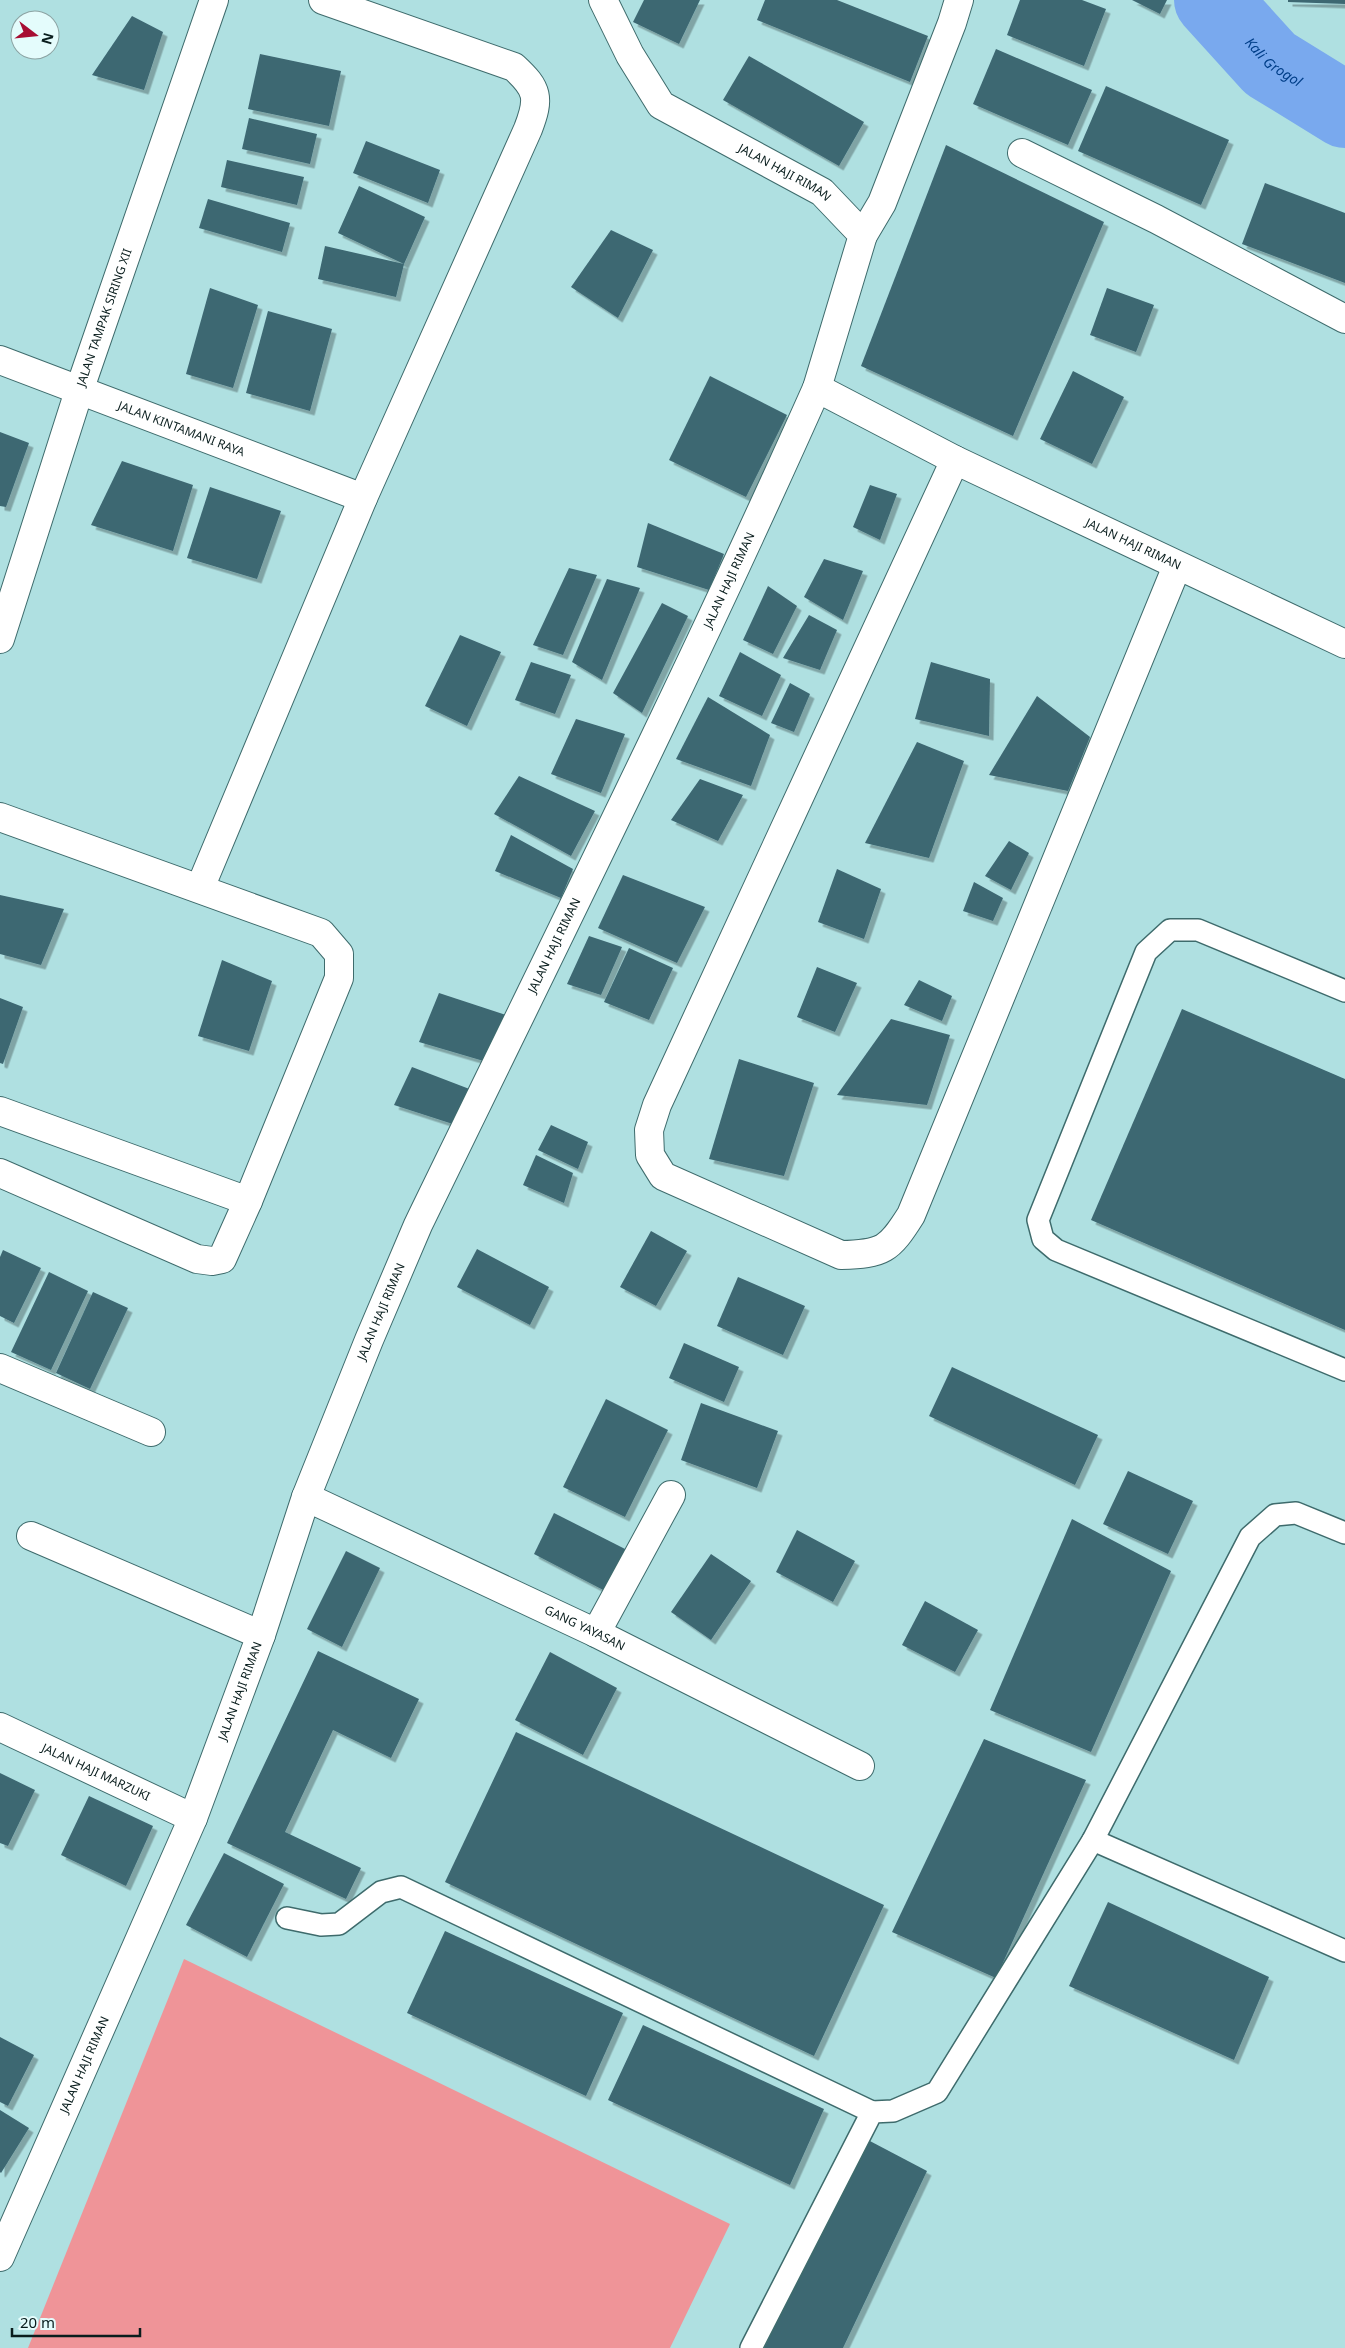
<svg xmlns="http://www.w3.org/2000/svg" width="1345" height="2348" font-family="'Noto Sans',sans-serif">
<defs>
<filter id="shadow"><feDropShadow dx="4.5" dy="4.5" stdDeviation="0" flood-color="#0004"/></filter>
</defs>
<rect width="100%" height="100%" fill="#afe0e1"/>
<polygon fill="#ef9498" points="184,1959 730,2224 670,2348 28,2348"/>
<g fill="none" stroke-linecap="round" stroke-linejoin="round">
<path stroke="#79a9ee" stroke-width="76" id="s1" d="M1212,0l58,64 75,46"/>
</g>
<g fill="#3d6772" filter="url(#shadow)">
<polygon points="644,0 700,0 679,44 633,22"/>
<polygon points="765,0 837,0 928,36 910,82 757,20"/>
<polygon points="1020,0 1082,0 1106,9 1084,66 1007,35"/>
<polygon points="1132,0 1167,0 1160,14"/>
<polygon points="1288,0 1345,0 1345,4 1288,2"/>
<polygon points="132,16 163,32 144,90 92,75"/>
<polygon points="996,49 1092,90 1068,145 973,104"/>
<polygon points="260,54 341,71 329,126 248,109"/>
<polygon points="749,56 864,122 839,166 723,100"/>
<polygon points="1106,86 1229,140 1201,205 1078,151"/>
<polygon points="249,118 317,134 310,164 242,149"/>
<polygon points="366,141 440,170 428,203 353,173"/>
<polygon points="946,145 1104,222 1013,436 861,366"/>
<polygon points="227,160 304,177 297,205 221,187"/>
<polygon points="1265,183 1345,213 1345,283 1242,244"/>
<polygon points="359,186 425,217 404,264 396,297 318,279 325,246 404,264 338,233"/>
<polygon points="208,199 290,223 282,252 199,228"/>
<polygon points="611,230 653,250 618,318 571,287"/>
<polygon points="210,288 258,305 233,388 186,374"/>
<polygon points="1107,288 1154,305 1136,352 1090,335"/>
<polygon points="268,311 332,329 310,411 246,393"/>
<polygon points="1073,371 1124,397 1092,464 1040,439"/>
<polygon points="710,376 787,415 746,497 669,460"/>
<polygon points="0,432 29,443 6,507 0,506"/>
<polygon points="122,461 193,485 173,551 91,525"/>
<polygon points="870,485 897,494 880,540 853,527"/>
<polygon points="210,487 281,511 257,579 187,558"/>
<polygon points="648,523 724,554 709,590 637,567"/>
<polygon points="824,559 863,571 843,620 804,597"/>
<polygon points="569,568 597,575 563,655 533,645"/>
<polygon points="607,579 640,588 602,680 572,662"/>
<polygon points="768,586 797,606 773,654 743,640"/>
<polygon points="662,603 688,616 642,713 613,693"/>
<polygon points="809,615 837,630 820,670 783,658"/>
<polygon points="460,635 501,652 467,726 425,706"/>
<polygon points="740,652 781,675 762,716 719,696"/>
<polygon points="531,662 571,675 555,714 515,700"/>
<polygon points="931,662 990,679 989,736 915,719"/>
<polygon points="790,683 810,694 794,732 771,723"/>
<polygon points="1037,696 1090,737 1068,791 989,775"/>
<polygon points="708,697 770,735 751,786 676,759"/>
<polygon points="576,719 625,734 601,793 551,774"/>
<polygon points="917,742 964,761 929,858 865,843"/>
<polygon points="519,776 595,811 571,856 494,814"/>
<polygon points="700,779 743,795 718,841 671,820"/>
<polygon points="511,835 573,869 561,898 495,871"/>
<polygon points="1009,841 1029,853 1011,890 985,876"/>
<polygon points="837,869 881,889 864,939 818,922"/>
<polygon points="623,875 705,907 677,963 598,928"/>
<polygon points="974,882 1003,898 993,921 963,911"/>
<polygon points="0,895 64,909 41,965 0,954"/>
<polygon points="589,936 622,947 601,995 567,984"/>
<polygon points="629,948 673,968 649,1020 604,1002"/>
<polygon points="222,960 272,981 249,1051 198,1036"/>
<polygon points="817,967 857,983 835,1032 797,1017"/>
<polygon points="919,980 952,996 942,1021 904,1005"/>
<polygon points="439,993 509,1016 487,1062 419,1042"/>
<polygon points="0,998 23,1007 3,1064 0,1063"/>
<polygon points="1182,1009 1345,1079 1345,1330 1091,1220"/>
<polygon points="891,1019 950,1035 927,1105 837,1095"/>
<polygon points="739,1059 814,1083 784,1176 709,1159"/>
<polygon points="412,1067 472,1090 459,1126 394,1105"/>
<polygon points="551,1125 588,1142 578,1169 538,1150"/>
<polygon points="536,1155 573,1173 564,1203 523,1185"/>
<polygon points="651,1231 687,1251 656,1306 620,1287"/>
<polygon points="477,1249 549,1287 530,1325 457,1287"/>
<polygon points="3,1250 41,1268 14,1323 0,1316 0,1257"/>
<polygon points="49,1272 88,1291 51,1370 11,1352"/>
<polygon points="738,1277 805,1306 783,1355 717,1326"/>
<polygon points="93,1292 128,1308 90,1389 56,1373"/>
<polygon points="684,1343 739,1367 724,1402 669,1378"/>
<polygon points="952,1367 1098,1435 1075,1485 929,1416"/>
<polygon points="606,1399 668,1430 625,1517 563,1487"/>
<polygon points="701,1403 778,1431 757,1488 681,1460"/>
<polygon points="1128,1471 1193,1501 1168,1554 1103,1524"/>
<polygon points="554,1513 631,1552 609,1593 534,1554"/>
<polygon points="1072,1519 1171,1571 1091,1752 990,1710"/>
<polygon points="797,1530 855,1561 833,1602 776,1572"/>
<polygon points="346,1551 380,1568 342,1647 307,1629"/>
<polygon points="711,1554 751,1581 711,1640 671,1612"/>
<polygon points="925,1601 978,1630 955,1672 902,1645"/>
<polygon points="318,1651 419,1699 391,1758 333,1730 285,1832 361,1868 346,1899 227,1843"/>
<polygon points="550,1652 617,1688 583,1755 515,1720"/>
<polygon points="516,1732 884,1905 814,2056 445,1882"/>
<polygon points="984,1739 1086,1780 996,1978 892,1932"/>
<polygon points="0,1773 35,1790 8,1846 0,1843"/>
<polygon points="89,1796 153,1826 126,1886 61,1855"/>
<polygon points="224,1853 284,1884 247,1957 186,1925"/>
<polygon points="1108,1902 1269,1977 1234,2060 1069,1986"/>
<polygon points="445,1931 623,2013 586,2096 407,2013"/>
<polygon points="643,2025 824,2109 790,2185 608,2100"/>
<polygon points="0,2037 34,2055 8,2106 0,2102"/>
<polygon points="0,2110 29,2128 1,2173 0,2172"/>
<polygon points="868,2140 927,2171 843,2348 764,2348"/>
</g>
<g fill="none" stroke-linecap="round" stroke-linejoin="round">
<defs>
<g id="service">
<polyline points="1345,991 1198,930 1170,930 1146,952 1038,1220 1043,1239 1056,1250 1345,1370"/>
<polyline points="1093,1840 1345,1951"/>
<polyline points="287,1918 321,1925 339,1924 381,1892 401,1887 872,2112"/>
<polyline points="751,2348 872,2112 893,2111 937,2092 1093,1840 1250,1537 1275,1515 1296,1513 1345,1533"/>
</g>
<g id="minor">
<path id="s2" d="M603,0l27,55 31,50 161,87 41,43 -46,153 138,72 390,184"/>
<polyline points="1022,153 1156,219 1345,319"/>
<polyline points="863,235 882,203 952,23 959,0"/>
<path id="s3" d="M0,360l363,138"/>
<path d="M955,460l-298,645 -8,25 1,25 13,21 178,79c42,-1 48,-5 70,-40l266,-649"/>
<path id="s4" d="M0,639l79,-248 135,-391"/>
<polyline points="0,817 321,933 339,954 339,978 248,1201 222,1259 212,1261 197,1259 0,1173"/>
<path d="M200,888l163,-390 165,-369c12,-31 10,-40 -14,-62l-191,-67"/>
<polyline points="0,1111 248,1201"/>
<polyline points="0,1368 151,1432"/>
<path id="s5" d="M306,1497l290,136 264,133"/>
<polyline points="31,1536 261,1635"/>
<polyline points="596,1633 671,1495"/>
<path id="s6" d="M0,1727l193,91"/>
<path id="s7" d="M0,2257l193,-439 68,-183 45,-138 63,-157 49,-115c135,-278 273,-554 399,-837"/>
</g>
</defs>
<use href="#service" stroke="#3e6b6c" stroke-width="24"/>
<use href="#minor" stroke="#3e6b6c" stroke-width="30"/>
<use href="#service" stroke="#fff" stroke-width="21"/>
<use href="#minor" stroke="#fff" stroke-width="28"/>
</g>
<g text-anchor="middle" stroke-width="5" stroke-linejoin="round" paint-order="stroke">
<g font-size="12" fill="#091d1d" stroke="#e4fcfc">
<text dy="4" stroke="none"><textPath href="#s2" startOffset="261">JALAN HAJI RIMAN</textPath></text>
<text dy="4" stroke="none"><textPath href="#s4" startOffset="338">JALAN TAMPAK SIRING XII</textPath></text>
<text dy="4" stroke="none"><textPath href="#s3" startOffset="194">JALAN KINTAMANI RAYA</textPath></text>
<text dy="4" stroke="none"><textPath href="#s2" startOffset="875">JALAN HAJI RIMAN</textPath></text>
<text dy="4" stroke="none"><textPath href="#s7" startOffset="1830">JALAN HAJI RIMAN</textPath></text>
<text dy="4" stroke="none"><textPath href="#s7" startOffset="1425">JALAN HAJI RIMAN</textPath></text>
<text dy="4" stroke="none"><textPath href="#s7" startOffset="1020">JALAN HAJI RIMAN</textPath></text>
<text dy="4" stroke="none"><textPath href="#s5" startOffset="308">GANG YAYASAN</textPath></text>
<text dy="4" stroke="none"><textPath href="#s7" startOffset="615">JALAN HAJI RIMAN</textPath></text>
<text dy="4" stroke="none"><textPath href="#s6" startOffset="106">JALAN HAJI MARZUKI</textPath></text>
<text dy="4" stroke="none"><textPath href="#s7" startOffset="210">JALAN HAJI RIMAN</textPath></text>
</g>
<g font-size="14" font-style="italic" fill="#003e88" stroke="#e4fcfc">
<text dy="5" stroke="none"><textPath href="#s1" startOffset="88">Kali Grogol</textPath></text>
</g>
</g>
<g transform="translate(35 35) rotate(106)"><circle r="24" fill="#e4fcfc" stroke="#8ca3a3"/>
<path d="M0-4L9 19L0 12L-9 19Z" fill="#a70e33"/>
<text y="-8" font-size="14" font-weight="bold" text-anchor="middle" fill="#091d1d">N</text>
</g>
<path d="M12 2328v8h128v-8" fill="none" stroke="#091d1d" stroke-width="2.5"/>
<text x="20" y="2328" font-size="15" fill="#091d1d" stroke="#e4fcfc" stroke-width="4" paint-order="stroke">20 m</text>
</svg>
